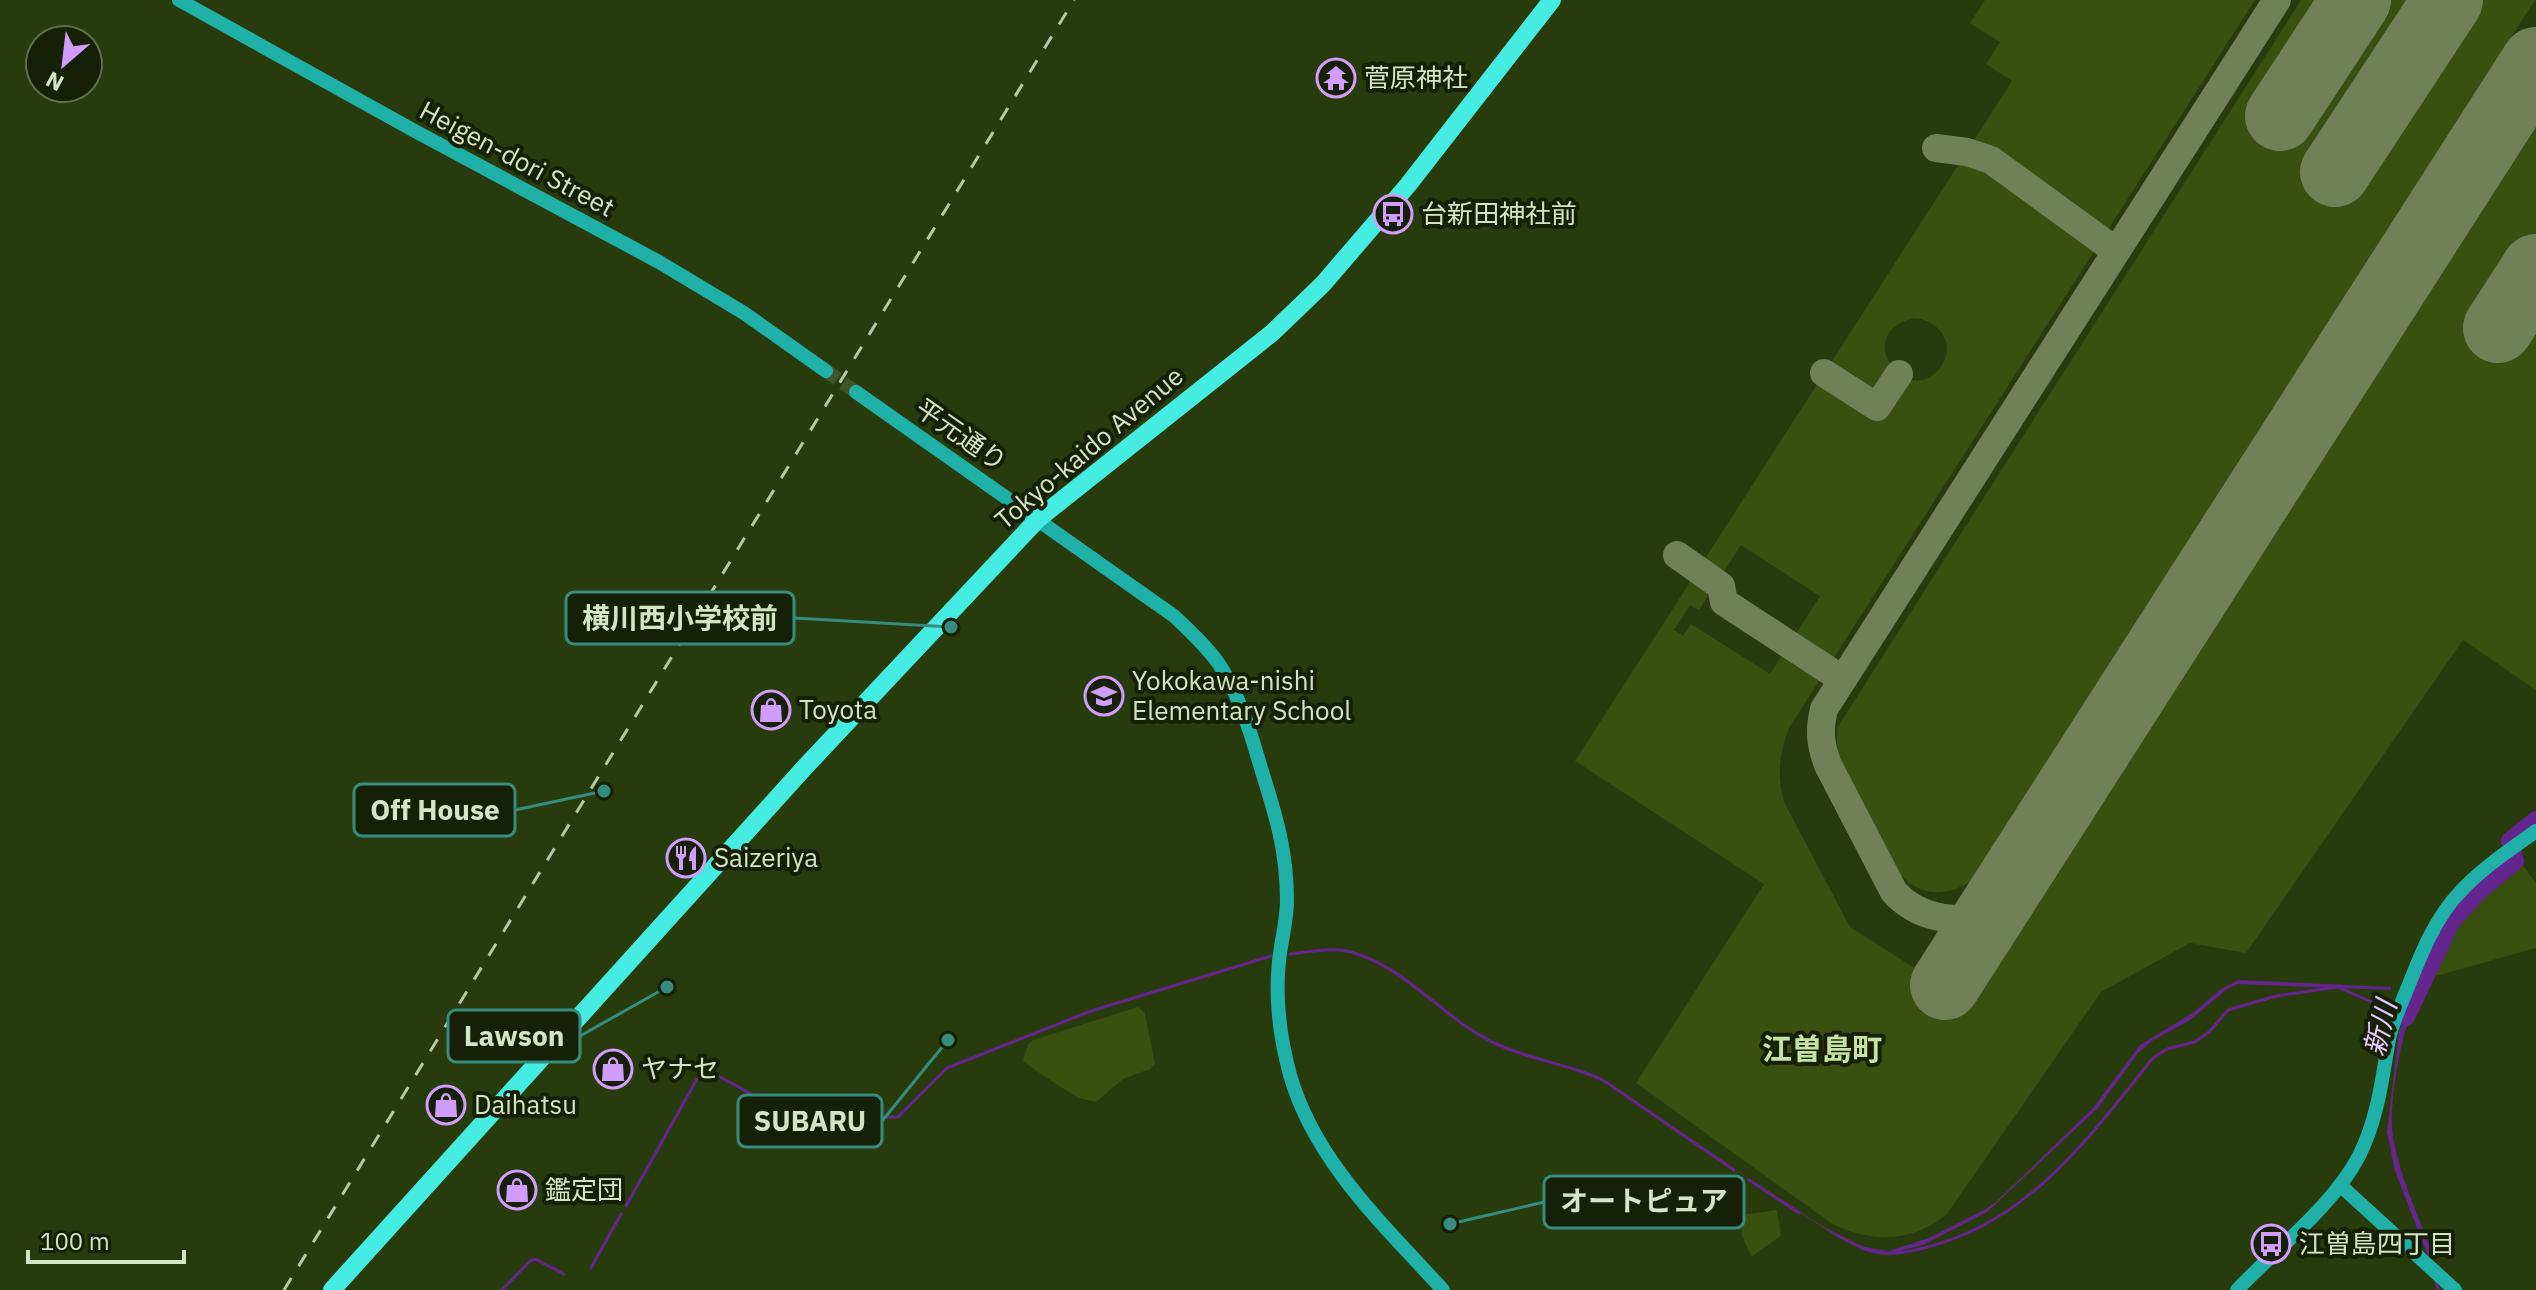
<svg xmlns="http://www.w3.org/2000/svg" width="2536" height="1290" font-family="'IBM Plex Sans','Noto Sans JP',sans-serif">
<rect width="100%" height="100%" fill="#283b0c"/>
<g fill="#385010" fill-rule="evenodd">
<path d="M1985,0h270l-466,728c-10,25 -12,48 -5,74l66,125 123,78 563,-878v563l-73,-50 -217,313 -56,-10 -89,49 -154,222c-34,29 -78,29 -116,9l-195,-140 128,-199 -189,-123 437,-680 -26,-17 14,-22 -30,-19zM1913,318c23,1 44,23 29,47 -30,48 -94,-29 -29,-47zM1741,545l79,51 -50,78 -79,-50 -8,12 -9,-6 16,-25 9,5z"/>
<path d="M2301,0h234l-564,881c-27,18 -56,15 -76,-13l-54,-106 -4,-16v-18z"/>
<polygon points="2516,856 2536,883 2536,948 2418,981 2451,915 2474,888"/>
<path d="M1138,1007l7,6 10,51 -5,5 -27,10 -27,23c-6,-2 -13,-2 -19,-5 -8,-5 -50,-31 -54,-37l5,-16 5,-4z"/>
<polygon points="1777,1210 1781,1236 1751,1257 1742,1235 1741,1215"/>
</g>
<g fill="#65258e">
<path d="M2495,872l3,4c-38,30 -57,66 -77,110l-4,-2c20,-47 38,-79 78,-112z"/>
<polygon points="2238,980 2391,987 2391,990 2237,984 2226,990 2190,1020 2152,1041 2138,1053 2098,1108 1987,1212 1923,1245 1895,1252 1861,1249 1839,1238 1673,1129 1822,1226 1864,1247 1889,1251 1929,1238 1984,1210 1997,1201 2093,1108 2140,1045 2194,1012 2221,989"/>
<path d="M2405,1014l5,1c-10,28 -22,93 -17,122 7,40 25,79 40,117l-5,2 -33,-85 -8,-39 12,-100z"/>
</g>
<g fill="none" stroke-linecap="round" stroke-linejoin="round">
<g stroke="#65258e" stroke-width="3">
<path d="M1290,954c19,-2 41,-7 61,-2 58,16 95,71 150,94 34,15 73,19 105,36l128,88"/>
<polyline points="883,1117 898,1117 947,1068 1091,1011 1271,956"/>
<polyline points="1749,1180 1799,1213"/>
<polyline points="626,1206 697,1079 711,1072 804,1123 815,1121"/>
<path d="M1862,1248c23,9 43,5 66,-1 103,-27 161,-110 225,-189l14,-9 28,-7 14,-10 19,-22 48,-14 62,-9 54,24"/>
<polyline points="591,1268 621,1214"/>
<polyline points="2436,1280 2438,1290"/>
<polyline points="502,1290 530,1261 535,1259 564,1274"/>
</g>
<polyline stroke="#65258e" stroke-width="18" points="2406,1017 2451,922 2480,890 2515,861 2510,841 2536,820"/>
<g stroke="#708158" stroke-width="28">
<polyline points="1936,148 1967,152 1991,160 2116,251"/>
<polyline points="1824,373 1877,407 1899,374"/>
<polyline points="1677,555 1721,586 1724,602 1842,679"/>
<path d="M1988,918c-36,3 -68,2 -94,-26l-66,-127c-8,-21 -9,-35 -4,-56l453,-709"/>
</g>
<g stroke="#708158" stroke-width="70">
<polyline points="2280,116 2356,0"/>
<polyline points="2335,172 2448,0"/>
<polyline points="2498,328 2536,269"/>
<polyline points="1945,985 2536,62"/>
</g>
<polyline stroke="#425428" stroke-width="14" stroke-dasharray="14 7" stroke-linecap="butt" points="826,371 856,392"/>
<g stroke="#1fb0a8" stroke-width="14">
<polyline points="179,0 413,130 659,262 744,313 826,371"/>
<path d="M856,392l318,224c16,15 32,30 45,48 20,31 31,66 41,101 15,48 27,84 27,136 0,20 -6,40 -8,60 -4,38 1,77 11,114 25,87 94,150 153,215"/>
<polyline points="2340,1185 2455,1290"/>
<path d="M2237,1290c39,-41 96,-84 122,-134 19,-38 23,-77 30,-117 4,-18 12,-35 19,-52 13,-33 27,-69 52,-95 22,-24 50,-42 76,-61"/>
</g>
<polyline stroke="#45ece1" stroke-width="18" points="332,1290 805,767 1038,519 1272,333 1323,284 1408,185 1552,0"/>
<polyline stroke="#b7c7a5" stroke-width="3" stroke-dasharray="14 14" stroke-linecap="butt" points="284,1290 1074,0"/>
</g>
<defs>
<symbol id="temple-ring" viewBox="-11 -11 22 22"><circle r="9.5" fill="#152006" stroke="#d19dfd" stroke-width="1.5"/><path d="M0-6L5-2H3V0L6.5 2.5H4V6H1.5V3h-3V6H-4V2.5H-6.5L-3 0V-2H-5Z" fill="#d19dfd"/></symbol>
<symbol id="bus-ring" viewBox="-11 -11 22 22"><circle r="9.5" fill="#152006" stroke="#d19dfd" stroke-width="1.5"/><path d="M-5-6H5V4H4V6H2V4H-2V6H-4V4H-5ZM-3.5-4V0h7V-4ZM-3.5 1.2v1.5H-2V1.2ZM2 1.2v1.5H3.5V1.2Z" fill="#d19dfd"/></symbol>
<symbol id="school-ring" viewBox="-11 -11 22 22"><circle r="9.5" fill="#152006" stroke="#d19dfd" stroke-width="1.5"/><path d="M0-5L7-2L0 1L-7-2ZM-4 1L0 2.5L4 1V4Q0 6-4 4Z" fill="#d19dfd"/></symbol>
<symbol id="shop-ring" viewBox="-11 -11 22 22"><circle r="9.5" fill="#152006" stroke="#d19dfd" stroke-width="1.5"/><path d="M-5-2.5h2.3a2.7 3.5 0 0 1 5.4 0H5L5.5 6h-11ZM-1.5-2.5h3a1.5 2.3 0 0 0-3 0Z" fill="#d19dfd"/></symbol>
<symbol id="restaurant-ring" viewBox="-11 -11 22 22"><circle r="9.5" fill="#152006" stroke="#d19dfd" stroke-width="1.5"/><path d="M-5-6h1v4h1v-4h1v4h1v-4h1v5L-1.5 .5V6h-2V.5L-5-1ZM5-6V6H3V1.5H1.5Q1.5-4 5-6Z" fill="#d19dfd"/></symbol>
</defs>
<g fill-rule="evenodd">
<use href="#temple-ring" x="1314" y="56" width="44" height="44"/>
<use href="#bus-ring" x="1371" y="192" width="44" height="44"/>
<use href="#school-ring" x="1082" y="674" width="44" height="44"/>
<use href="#shop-ring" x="749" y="688" width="44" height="44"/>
<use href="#restaurant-ring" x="664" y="836" width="44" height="44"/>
<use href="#shop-ring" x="591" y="1047" width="44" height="44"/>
<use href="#shop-ring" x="424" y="1083" width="44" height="44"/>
<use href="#shop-ring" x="495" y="1168" width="44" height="44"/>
<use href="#bus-ring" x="2249" y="1222" width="44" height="44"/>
</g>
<g text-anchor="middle" stroke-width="8" stroke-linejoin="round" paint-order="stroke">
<g font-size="26" fill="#d4e4c4" stroke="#152006" text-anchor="start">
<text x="1364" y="87">菅原神社</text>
<text x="1421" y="223">台新田神社前</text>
<text x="1132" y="690">Yokokawa-nishi<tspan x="1132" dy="30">Elementary School</tspan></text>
<text x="799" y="719">Toyota</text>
<text x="714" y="867">Saizeriya</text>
<text x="641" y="1078">ヤナセ</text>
<text x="474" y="1114">Daihatsu</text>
<text x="545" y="1199">鑑定団</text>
<text x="2299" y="1253">江曽島四丁目</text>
</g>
<g font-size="26" fill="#d4e4c4" stroke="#152006">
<text transform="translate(517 159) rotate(28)" y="9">Heigen-dori Street</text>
<text transform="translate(961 435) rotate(35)" y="9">平元通り</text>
<text transform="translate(1089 448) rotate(-40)" y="9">Tokyo-kaido Avenue</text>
</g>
<g font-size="28" font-style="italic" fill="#e5c8fe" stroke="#152006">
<text transform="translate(2380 1028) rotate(-76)" y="10">新川</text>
</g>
<g font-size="30" font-weight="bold" fill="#c5e3a2" stroke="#152006">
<text x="1822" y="1060">江曽島町</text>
</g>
</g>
<path fill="none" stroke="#368c7f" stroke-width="3" d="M951 627L794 618M604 791L515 810M667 987L580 1036M948 1040L882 1121M1450 1224L1544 1202"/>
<g fill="#368c7f" stroke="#152006" stroke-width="3">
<circle cx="951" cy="627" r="8"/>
<circle cx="604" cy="791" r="8"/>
<circle cx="667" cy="987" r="8"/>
<circle cx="948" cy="1040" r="8"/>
<circle cx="1450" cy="1224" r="8"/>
</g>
<g fill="#152006" stroke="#368c7f" stroke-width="3">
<rect x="566" y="592" width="228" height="52" rx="8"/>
<rect x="354" y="784" width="161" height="52" rx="8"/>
<rect x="448" y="1010" width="132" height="52" rx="8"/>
<rect x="738" y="1095" width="144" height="52" rx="8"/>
<rect x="1544" y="1176" width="200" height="52" rx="8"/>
</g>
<g font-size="28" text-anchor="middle" font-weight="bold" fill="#d4e4c4">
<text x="680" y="628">横川西小学校前</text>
<text x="435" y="820">Off House</text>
<text x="514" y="1046">Lawson</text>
<text x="810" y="1131">SUBARU</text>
<text x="1644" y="1211">オートピュア</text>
</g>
<g transform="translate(64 64) rotate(208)"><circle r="38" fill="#152006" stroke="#616e52" stroke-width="2"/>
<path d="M0-6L14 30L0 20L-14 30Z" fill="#d19dfd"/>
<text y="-12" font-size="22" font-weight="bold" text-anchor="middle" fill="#d4e4c4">N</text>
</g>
<path d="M28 1250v12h156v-12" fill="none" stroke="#d4e4c4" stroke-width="4"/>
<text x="40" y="1250" font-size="24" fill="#d4e4c4" stroke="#152006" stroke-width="6" paint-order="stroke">100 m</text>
</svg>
